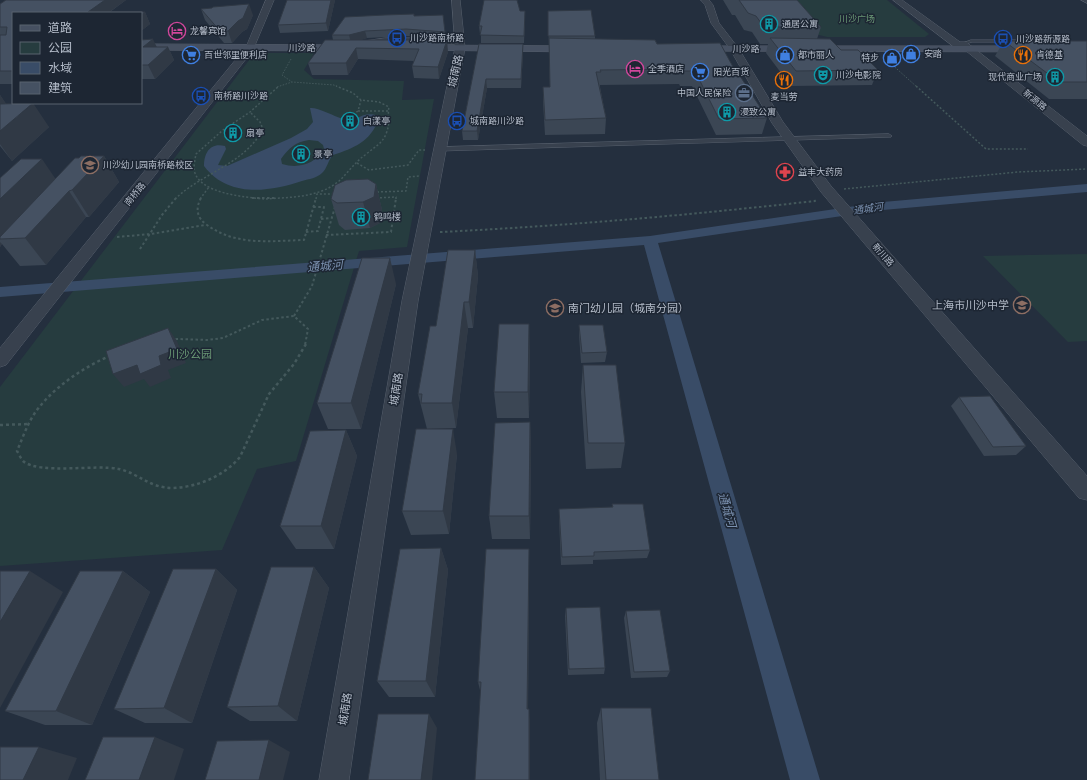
<svg xmlns="http://www.w3.org/2000/svg" width="1087" height="780" font-family="Poppins,'Noto Sans SC',sans-serif">
<rect width="100%" height="100%" fill="#242f3e"/>
<g fill="#263c3f">
<polygon points="785,0 887,0 929,34 925,37 827,37 815,34"/>
<polygon points="262,53 314,53 304,70 314,79 404,81 402,100 434,99 407,247 359,251 296,461 257,469 222,550 0,566 0,387 253,55"/>
<polygon points="1087,254 1087,341 1068,342 983,256"/>
</g>
<path fill="#394c67" fill-rule="evenodd" d="M310,108c7,-1 24,8 33,11l-2,6 15,-1 2,-6c5,-4 14,-5 20,-2l1,3c-9,23 -25,29 -46,36 -5,5 -6,14 -11,18 -5,5 -13,6 -20,8 -33,11 -74,17 -98,-15 0,-13 6,-24 21,-20l1,3 -8,16 9,1 64,-28 16,-9 6,-7zM309,140l9,1 5,4 1,4c-9,15 -25,20 -42,15l-1,-5c8,-11 14,-17 28,-19z"/>
<g fill="none" stroke-linecap="round" stroke-linejoin="round">
<polygon fill="#394c67" fill-rule="evenodd" points="1087,184 1087,192 883,210 658,243 820,780 790,780 644,245 0,297 0,287 650,236 883,202"/>
<defs>
<g id="lane">
<polygon points="385,38 423,38 462,44 460,45 410,41 361,43 359,42"/>
<polygon points="971,40 1016,40 1018,41 1016,42 972,42 963,45 961,44"/>
<polygon points="889,134 892,136 891,137 439,151 436,149 439,147"/>
</g>
<g id="street">
<polygon points="266,0 274,0 253,50 6,365 0,367 0,348 246,47"/>
<polygon points="452,0 460,0 465,48 418,301 349,780 319,780 402,301 455,48"/>
<polygon points="701,0 709,0 713,5 719,23 739,49 783,122 831,186 1087,476 1087,500 1079,498 821,192 772,123 730,49 711,23 705,5"/>
<polygon points="893,0 902,0 960,42 966,42 1087,136 1087,146 1083,145 960,46 953,46"/>
<polygon points="1081,0 1087,0 1087,3"/>
</g>
<g id="secondary">
<polygon points="141,44 350,45 355,48 350,51 141,50"/>
<polygon points="418,45 578,46 583,49 578,52 414,50 413,48"/>
<polygon points="694,46 1087,46 1087,52 690,51 689,49 690,47"/>
</g>
</defs>
<use href="#lane" stroke="#565f6c" stroke-width="1"/>
<use href="#street" stroke="#565f6c" stroke-width="1"/>
<use href="#secondary" stroke="#565f6c" stroke-width="1"/>
<g stroke="#44595c" stroke-width="1" stroke-dasharray="1.5 1.5" stroke-linecap="butt">
<polyline points="291,59 282,75 292,82"/>
<polyline points="888,61 917,87"/>
<polyline points="277,87 292,82 334,85 338,87"/>
</g>
<g stroke="#44595c" stroke-width="1.5" stroke-dasharray="2 2" stroke-linecap="butt">
<polyline points="916,86 986,149 1028,149"/>
<polyline points="358,111 388,111"/>
<polyline points="350,117 358,111 361,100"/>
<polyline points="357,163 369,170 408,165 419,150 425,150"/>
<polyline points="844,189 1018,172 1087,169"/>
<polyline points="377,192 406,191 408,177 419,176"/>
<polyline points="376,198 396,197 396,199"/>
<path d="M175,199c27,-26 70,-35 88,-70l-3,-7 -10,-10"/>
<polyline points="200,199 209,187"/>
<path d="M264,199c-18,-2 -67,-5 -70,-30 0,-4 1,-10 2,-15l27,-24 27,-18 29,-26"/>
<path d="M266,199c24,-2 53,-1 73,-18 9,-8 16,-19 26,-26 8,-7 17,-11 21,-21 5,-12 1,-18 3,-27l-10,-5 -18,-2 -8,-7 -17,-7"/>
<polyline points="316,199 317,194 334,194"/>
</g>
<g stroke="#44595c" stroke-width="2" stroke-dasharray="2.5 2.5" stroke-linecap="butt">
<path d="M201,198c-6,11 -4,20 6,27 29,21 63,16 97,15l12,-42"/>
<polyline points="252,198 276,198"/>
<polyline points="321,219 331,218"/>
<polyline points="306,232 318,231 324,207 313,207"/>
<path d="M440,232c125,-6 250,-17 375,-31l-2,-3"/>
<polyline points="326,235 391,232 396,198"/>
<polyline points="117,237 151,234 205,225"/>
<polyline points="140,249 162,215 176,198"/>
<polyline points="294,316 312,286 335,207"/>
<polyline points="141,345 177,339 207,340 223,338 262,320 294,316 308,329 305,345"/>
</g>
<g stroke="#44595c" stroke-width="2.5" stroke-dasharray="3 3" stroke-linecap="butt">
<path d="M145,344c-37,8 -84,34 -108,66 -9,12 -14,27 -20,41 2,3 4,8 6,10 16,14 73,3 96,8 21,5 30,19 54,19 25,-1 51,-12 67,-31l29,-63 25,-30 12,-20"/>
<polyline points="0,425 29,424"/>
</g>
<use href="#lane" fill="#38414e" fill-rule="evenodd"/>
<use href="#street" fill="#38414e" fill-rule="evenodd"/>
<use href="#secondary" fill="#465061" fill-rule="evenodd"/>
</g>
<g fill="#3b4654">
<polygon points="6,0 126,0 110,12 145,12 150,24 141,31 141,13 13,13 13,84 0,84 0,4"/>
<polygon points="335,0 328,31 280,33 278,25"/>
<polygon points="723,0 797,0 821,27 817,39 841,50 878,70 872,85 791,86 766,53 768,44 760,44 752,32 744,30 735,15 732,15"/>
<polygon points="201,9 253,15 247,29 242,32 232,43 224,43 205,20"/>
<polygon points="520,11 525,18 524,43 481,43 481,34 480,34 479,26"/>
<polygon points="548,11 595,36 595,39 657,44 738,76 767,118 762,134 716,135 692,86 680,86 679,84 600,85 600,87 606,118 605,134 545,135 543,102 543,87 550,87"/>
<polygon points="414,16 445,32 446,39 407,36 367,38 360,40 448,52 439,79 414,78 412,66 414,61 358,59 348,75 312,75 308,63 333,40 332,35"/>
<polygon points="141,40 157,47 168,47 174,60 155,79 141,79"/>
<polygon points="1004,41 1087,41 1087,99 1049,99 995,56"/>
<polygon points="479,44 523,44 523,52 521,88 487,88 478,140 463,140 462,131"/>
<polygon points="0,95 6,104 49,127 12,161 0,146"/>
<polygon points="104,156 119,182 89,217 86,217 46,265 20,266 2,244 0,247 0,178 55,179"/>
<polygon points="376,184 382,210 380,223 370,228 345,230 339,225 331,199"/>
<polygon points="475,250 478,276 473,328 468,328 456,428 427,429 418,394 436,326"/>
<polygon points="396,284 361,429 328,429 317,403"/>
<polygon points="579,325 607,352 605,362 581,363 579,335"/>
<polygon points="530,350 529,418 497,418 494,392"/>
<polygon points="583,365 625,443 621,468 586,469 581,392"/>
<polygon points="959,397 1026,446 1016,455 984,456 951,406"/>
<polygon points="530,422 531,448 530,539 492,539 489,516"/>
<polygon points="346,430 357,456 334,549 296,549 280,526"/>
<polygon points="457,454 449,534 411,535 402,511"/>
<polygon points="612,504 650,550 647,558 593,560 593,564 561,565 559,518 559,509 612,508"/>
<polygon points="441,548 448,570 435,697 389,697 377,681"/>
<polygon points="314,567 329,588 297,721 250,721 227,707"/>
<polygon points="216,569 237,590 192,723 145,723 114,709"/>
<polygon points="123,571 150,592 92,725 45,725 5,711"/>
<polygon points="529,571 528,709 530,723 480,690 478,682"/>
<polygon points="566,608 605,668 604,674 568,675 565,616"/>
<polygon points="626,611 670,671 667,677 631,678 624,618"/>
<polygon points="601,708 659,780 600,780 597,723"/>
</g>
<g fill="#303945">
<polygon points="105,0 126,0 108,13 88,12"/>
<polygon points="331,0 335,0 328,31 326,23"/>
<polygon points="249,4 253,15 247,29 242,32 232,43 228,31 238,21"/>
<polygon points="145,12 150,24 141,31 141,15"/>
<polygon points="365,31 367,38 351,43 349,35"/>
<polygon points="153,39 159,52 143,47"/>
<polygon points="447,40 448,52 439,79 438,67"/>
<polygon points="523,44 523,52 521,88 521,79"/>
<polygon points="168,47 174,60 155,79 148,65"/>
<polygon points="356,48 358,59 348,75 346,63"/>
<polygon points="486,79 487,88 478,140 477,131"/>
<polygon points="0,95 16,118 33,103 49,127 12,161 0,144"/>
<polygon points="104,156 119,182 89,217 72,190"/>
<polygon points="42,159 59,184 0,239 0,199"/>
<polygon points="376,184 382,210 380,223 370,228 363,202"/>
<polygon points="69,191 86,217 46,265 25,238"/>
<polygon points="0,242 2,244 0,247"/>
<polygon points="475,250 478,276 473,328 469,302"/>
<polygon points="390,258 396,284 361,429 351,403"/>
<polygon points="464,302 468,328 456,428 452,403"/>
<polygon points="529,324 530,350 529,418 528,392"/>
<polygon points="168,328 177,341 186,363 168,370 171,378 150,387 144,379 124,387 113,374 159,356"/>
<polygon points="530,422 531,448 530,539 529,516"/>
<polygon points="453,429 457,454 449,534 443,511"/>
<polygon points="346,430 357,456 334,549 321,526"/>
<polygon points="441,548 448,570 435,697 426,681"/>
<polygon points="529,549 529,571 528,723 527,709"/>
<polygon points="314,567 329,588 297,721 278,706"/>
<polygon points="216,569 237,590 192,723 164,708"/>
<polygon points="30,571 63,592 0,708 0,622"/>
<polygon points="123,571 150,592 92,725 56,711"/>
<polygon points="529,709 530,723 530,780 529,780"/>
<polygon points="429,714 437,728 432,780 421,780"/>
<polygon points="155,737 184,749 174,780 139,780"/>
<polygon points="269,740 290,752 283,780 259,780"/>
<polygon points="39,747 77,758 68,780 23,780"/>
</g>
<g fill="#455162" stroke="#303945">
<polygon points="6,0 105,0 88,12 145,12 141,15 141,13 13,13 13,71 0,71 0,35 6,35 7,27 0,27 0,4"/>
<polygon points="287,0 331,0 326,23 278,25"/>
<polygon points="484,0 517,0 520,11 525,11 524,36 480,35 482,26 479,26"/>
<polygon points="739,0 797,0 821,27 764,27 756,16 748,13"/>
<polygon points="249,4 243,18 238,21 228,31 220,31 201,9 212,8 213,7"/>
<polygon points="591,10 595,36 548,36 548,11"/>
<polygon points="414,14 414,16 443,15 445,32 406,29 365,31 349,35 332,35 345,17 385,15"/>
<polygon points="549,38 655,40 657,44 720,43 738,76 740,76 767,118 719,119 695,71 682,71 681,69 600,70 601,72 596,72 606,118 545,120 543,87 550,87"/>
<polygon points="770,38 830,39 841,50 858,50 878,70 796,71"/>
<polygon points="153,39 143,47 168,47 148,65 141,65 141,40"/>
<polygon points="325,40 447,40 438,67 412,66 419,49 356,48 346,63 308,63"/>
<polygon points="1004,41 1087,41 1087,82 1059,82"/>
<polygon points="479,44 523,44 521,79 486,79 477,131 462,131"/>
<polygon points="33,103 0,131 0,104"/>
<polygon points="81,156 104,156 72,190 69,191 25,238 0,239 0,237 75,158 79,158"/>
<polygon points="21,159 42,159 0,199 0,178"/>
<polygon points="368,179 376,184 374,197 363,202 337,203 331,199 335,185 346,180"/>
<polygon points="448,250 475,250 469,302 464,302 452,403 421,403 422,394 418,394 430,326 436,326"/>
<polygon points="362,258 390,258 351,403 317,403"/>
<polygon points="499,324 529,324 528,392 494,392"/>
<polygon points="579,325 603,325 607,352 582,353"/>
<polygon points="168,328 177,349 159,356 161,365 140,374 137,365 113,374 106,351"/>
<polygon points="583,365 616,365 625,443 588,443"/>
<polygon points="990,396 1026,446 993,447 959,397"/>
<polygon points="530,422 529,516 489,516 495,423"/>
<polygon points="416,429 453,429 443,511 402,511"/>
<polygon points="346,430 321,526 280,526 310,431"/>
<polygon points="612,504 643,504 650,550 594,552 594,556 562,557 559,509 613,507"/>
<polygon points="441,548 426,681 377,681 400,549"/>
<polygon points="486,549 529,549 527,709 529,709 529,780 475,780 481,682 478,682"/>
<polygon points="271,567 314,567 278,706 227,707"/>
<polygon points="173,569 216,569 164,708 114,709"/>
<polygon points="0,571 30,571 0,622"/>
<polygon points="80,571 123,571 56,711 5,711"/>
<polygon points="600,607 605,668 569,669 566,608"/>
<polygon points="660,610 670,671 634,672 626,611"/>
<polygon points="601,708 651,708 659,780 606,780"/>
<polygon points="378,714 429,714 421,780 368,780"/>
<polygon points="103,737 155,737 139,780 85,780"/>
<polygon points="269,740 259,780 205,780 217,741"/>
<polygon points="0,747 39,747 23,780 0,780"/>
</g>
<defs>
<symbol id="building-ring" viewBox="-11 -11 22 22"><circle r="9.5" fill="#1d2633" stroke="#0f9aa8" stroke-width="1.5"/><path d="M-4-6H4V6H1V3H-1V6H-4ZM-2.5-4.3h1.7v1.8h-1.7ZM.8-4.3h1.7v1.8H.8ZM-2.5-1h1.7V.8h-1.7ZM.8-1h1.7V.8H.8Z" fill="#0f9aa8"/></symbol>
<symbol id="hotel-ring" viewBox="-11 -11 22 22"><circle r="9.5" fill="#1d2633" stroke="#d1479c" stroke-width="1.5"/><path d="M-6-4.5h1.5V1H6V5H4.5V3h-9V5H-6ZM-4 0a1.8 1.8 0 1 1 3.6 0ZM.5 0V-2.5h3Q6-2.5 6 0Z" fill="#d1479c"/></symbol>
<symbol id="bus-ring" viewBox="-11 -11 22 22"><circle r="9.5" fill="#1d2633" stroke="#1a4fb4" stroke-width="1.5"/><path d="M-5-6H5V4H4V6H2V4H-2V6H-4V4H-5ZM-3.5-4V0h7V-4ZM-3.5 1.2v1.5H-2V1.2ZM2 1.2v1.5H3.5V1.2Z" fill="#1a4fb4"/></symbol>
<symbol id="shop-ring" viewBox="-11 -11 22 22"><circle r="9.5" fill="#1d2633" stroke="#3f7fe0" stroke-width="1.5"/><path d="M-5-2.5h2.3a2.7 3.5 0 0 1 5.4 0H5L5.5 6h-11ZM-1.5-2.5h3a1.5 2.3 0 0 0-3 0Z" fill="#3f7fe0"/></symbol>
<symbol id="supermarket-ring" viewBox="-11 -11 22 22"><circle r="9.5" fill="#1d2633" stroke="#3f7fe0" stroke-width="1.5"/><path d="M-6-5.5h2.5l.6 2H6L4.5 2H-2.5L-4.4-4H-6ZM-1.5 3.2a1.3 1.3 0 1 0 .1 0ZM3 3.2a1.3 1.3 0 1 0 .1 0Z" fill="#3f7fe0"/></symbol>
<symbol id="restaurant-ring" viewBox="-11 -11 22 22"><circle r="9.5" fill="#1d2633" stroke="#e8710a" stroke-width="1.5"/><path d="M-5-6h1v4h1v-4h1v4h1v-4h1v5L-1.5 .5V6h-2V.5L-5-1ZM5-6V6H3V1.5H1.5Q1.5-4 5-6Z" fill="#e8710a"/></symbol>
<symbol id="theatre-ring" viewBox="-11 -11 22 22"><circle r="9.5" fill="#1d2633" stroke="#0f9aa8" stroke-width="1.5"/><path d="M-5-5.5Q0-4 5-5.5V0Q5 5 0 6Q-5 5-5 0ZM-3.3-2.5H-1v1.5H-3.3ZM1-2.5H3.3v1.5H1ZM-2.8 1Q0 5.5 2.8 1Z" fill="#0f9aa8"/></symbol>
<symbol id="office-ring" viewBox="-11 -11 22 22"><circle r="9.5" fill="#1d2633" stroke="#5c6f8a" stroke-width="1.5"/><path d="M-6-3h4V-5.5h4V-3h4V5H-6ZM-1-4.5V-3h2v-1.5ZM-6 0V1H6V0Z" fill="#5c6f8a"/></symbol>
<symbol id="school-ring" viewBox="-11 -11 22 22"><circle r="9.5" fill="#1d2633" stroke="#8d6e63" stroke-width="1.5"/><path d="M0-5L7-2L0 1L-7-2ZM-4 1L0 2.5L4 1V4Q0 6-4 4Z" fill="#8d6e63"/></symbol>
<symbol id="pharmacy-ring" viewBox="-11 -11 22 22"><circle r="9.5" fill="#1d2633" stroke="#e0444e" stroke-width="1.5"/><path d="M-2-6h4v4h4v4h-4v4h-4v-4h-4v-4h4Z" fill="#e0444e"/></symbol>
</defs>
<g fill-rule="evenodd">
<use href="#building-ring" x="759" y="14" width="20" height="20"/>
<use href="#hotel-ring" x="167" y="21" width="20" height="20"/>
<use href="#bus-ring" x="387" y="28" width="20" height="20"/>
<use href="#bus-ring" x="993" y="29" width="20" height="20"/>
<use href="#shop-ring" x="901" y="44" width="20" height="20"/>
<use href="#supermarket-ring" x="181" y="45" width="20" height="20"/>
<use href="#shop-ring" x="775" y="45" width="20" height="20"/>
<use href="#restaurant-ring" x="1013" y="45" width="20" height="20"/>
<use href="#shop-ring" x="882" y="48" width="20" height="20"/>
<use href="#hotel-ring" x="625" y="59" width="20" height="20"/>
<use href="#supermarket-ring" x="690" y="62" width="20" height="20"/>
<use href="#theatre-ring" x="813" y="65" width="20" height="20"/>
<use href="#building-ring" x="1045" y="67" width="20" height="20"/>
<use href="#restaurant-ring" x="774" y="70" width="20" height="20"/>
<use href="#office-ring" x="734" y="83" width="20" height="20"/>
<use href="#bus-ring" x="191" y="86" width="20" height="20"/>
<use href="#building-ring" x="717" y="102" width="20" height="20"/>
<use href="#building-ring" x="340" y="111" width="20" height="20"/>
<use href="#bus-ring" x="447" y="111" width="20" height="20"/>
<use href="#building-ring" x="223" y="123" width="20" height="20"/>
<use href="#building-ring" x="291" y="144" width="20" height="20"/>
<use href="#school-ring" x="80" y="155" width="20" height="20"/>
<use href="#pharmacy-ring" x="775" y="162" width="20" height="20"/>
<use href="#building-ring" x="351" y="207" width="20" height="20"/>
<use href="#school-ring" x="1012" y="295" width="20" height="20"/>
<use href="#school-ring" x="545" y="298" width="20" height="20"/>
</g>
<g text-anchor="middle" stroke-width="3" stroke-linejoin="round" paint-order="stroke">
<g font-size="9" fill="#6b9a76" stroke="#1d2633">
<text x="857" y="22">川沙广场</text>
</g>
<g font-size="9" fill="#b4bcc9" stroke="#1d2633" text-anchor="start">
<text x="782" y="27">通居公寓</text>
<text x="190" y="34">龙馨宾馆</text>
<text x="410" y="41">川沙路南桥路</text>
<text x="1016" y="42">川沙路新源路</text>
<text x="924" y="57">安踏</text>
<text x="204" y="58">百世邻里便利店</text>
<text x="798" y="58">都市丽人</text>
<text x="1036" y="58">肯德基</text>
<text x="879" y="61" text-anchor="end">特步</text>
<text x="648" y="72">全季酒店</text>
<text x="713" y="75">阳光百货</text>
<text x="836" y="78">川沙电影院</text>
<text x="1042" y="80" text-anchor="end">现代商业广场</text>
<text x="731" y="96" text-anchor="end">中国人民保险</text>
<text x="214" y="99">南桥路川沙路</text>
<text x="784" y="100" text-anchor="middle">麦当劳</text>
<text x="740" y="115">漫致公寓</text>
<text x="363" y="124">白漾亭</text>
<text x="470" y="124">城南路川沙路</text>
<text x="246" y="136">扇亭</text>
<text x="314" y="157">景亭</text>
<text x="103" y="168">川沙幼儿园南桥路校区</text>
<text x="798" y="175">益丰大药房</text>
<text x="374" y="220">鹤鸣楼</text>
</g>
<g font-size="9" fill="#b4bcc9" stroke="#1d2633">
<text x="302" y="51">川沙路</text>
<text x="746" y="52">川沙路</text>
<text transform="translate(1035 100) rotate(39)" y="3">新源路</text>
<text transform="translate(135 194) rotate(-51)" y="3">南桥路</text>
<text transform="translate(883 255) rotate(49)" y="3">新川路</text>
</g>
<g font-size="10" font-style="italic" fill="#7c92b1" stroke="#1d2633">
<text transform="translate(868 208) rotate(-8)" y="4">通城河</text>
</g>
<g font-size="11" fill="#b4bcc9" stroke="#1d2633">
<text transform="translate(455 71) rotate(-77)" y="4">城南路</text>
<text transform="translate(396 389) rotate(-81)" y="4">城南路</text>
<text transform="translate(345 709) rotate(-81)" y="4">城南路</text>
</g>
<g font-size="11" fill="#b4bcc9" stroke="#1d2633" text-anchor="end">
<text x="1009" y="309">上海市川沙中学</text>
<text x="568" y="312" text-anchor="start">南门幼儿园（城南分园）</text>
</g>
<g font-size="11" fill="#6b9a76" stroke="#1d2633">
<text x="190" y="358">川沙公园</text>
</g>
<g font-size="12" font-style="italic" fill="#7c92b1" stroke="#1d2633">
<text transform="translate(325 266) rotate(-5)" y="4">通城河</text>
<text transform="translate(727 510) rotate(74)" y="4">通城河</text>
</g>
</g>
<rect x="12" y="12" width="130" height="92" fill="#1d2633" stroke="#59626f"/>
<rect x="20" y="25" width="20" height="6" fill="#465061" stroke="#59626f"/>
<text x="48" y="32" font-size="12" fill="#b4bcc9">道路</text>
<rect x="20" y="42" width="20" height="12" fill="#263c3f" stroke="#59626f"/>
<text x="48" y="52" font-size="12" fill="#b4bcc9">公园</text>
<rect x="20" y="62" width="20" height="12" fill="#394c67" stroke="#59626f"/>
<text x="48" y="72" font-size="12" fill="#b4bcc9">水域</text>
<rect x="20" y="82" width="20" height="12" fill="#455162" stroke="#59626f"/>
<text x="48" y="92" font-size="12" fill="#b4bcc9">建筑</text>
</svg>
